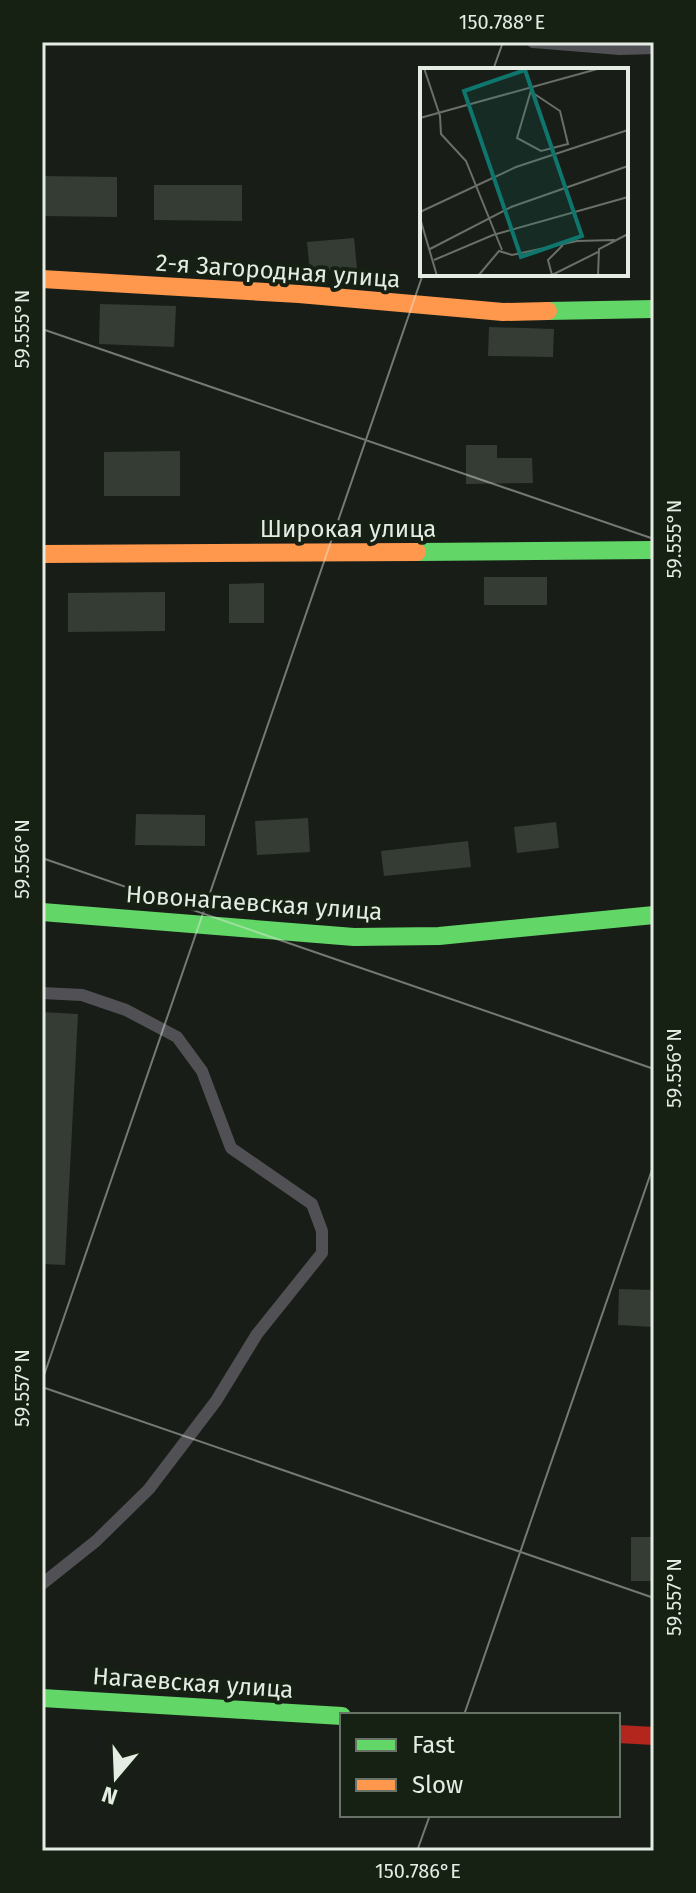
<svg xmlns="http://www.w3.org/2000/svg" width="696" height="1893" font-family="'Fira Sans',sans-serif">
<rect width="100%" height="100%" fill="#181e17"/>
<g fill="#353c34">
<polygon points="42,176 117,177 117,217 42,216"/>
<polygon points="154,185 242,185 242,221 154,220"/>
<polygon points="354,238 357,268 310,272 307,242"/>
<polygon points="100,304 176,306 174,347 99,344"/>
<polygon points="489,327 554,329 553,357 488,356"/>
<polygon points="466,445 497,445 497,458 532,458 533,483 466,484"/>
<polygon points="180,451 180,496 104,496 104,452"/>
<rect x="484" y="577" width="63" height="28"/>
<polygon points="264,583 264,623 229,623 229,584"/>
<polygon points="165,592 165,631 68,632 68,593"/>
<polygon points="136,814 205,815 205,846 135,845"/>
<polygon points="308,818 310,852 257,855 255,821"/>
<polygon points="556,822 559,848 517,853 514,827"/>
<polygon points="468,841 471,867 384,876 381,851"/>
<polygon points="42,1012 78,1014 65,1265 42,1264"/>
<polygon points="619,1289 654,1290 654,1327 618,1325"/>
<rect x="631" y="1537" width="23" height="44"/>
</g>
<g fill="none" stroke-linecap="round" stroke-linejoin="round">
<g stroke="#515155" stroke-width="12">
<polyline points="533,42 620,49 654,48"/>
<polyline points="42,993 82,995 126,1010 177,1037 202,1071 231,1148 312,1204 322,1231 322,1253 257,1334 216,1401 149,1489 96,1541 42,1584"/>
</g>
<g stroke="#63d668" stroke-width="18">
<polyline points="548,311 654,309"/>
<polyline points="417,552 654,550"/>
<polyline points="42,912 354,937 439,936 654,915"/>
<polyline points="42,1698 342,1716"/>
</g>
<g stroke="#ff974d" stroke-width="18">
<polyline points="42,279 299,294 503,312 548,311"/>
<polyline points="42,554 417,552"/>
</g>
<polyline stroke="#b3261e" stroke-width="18" points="618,1734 654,1736"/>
</g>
<path fill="none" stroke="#e5ece3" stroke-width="2" stroke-opacity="0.45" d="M493,70l10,-28M42,329l612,210M42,858l612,211M42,1381l381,-1107M42,1387l612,211M464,1715l190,-551M417,1851l13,-36"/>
<g text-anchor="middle" stroke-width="8" stroke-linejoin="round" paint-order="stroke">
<g font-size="24" fill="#e5ece3" stroke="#162114">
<text transform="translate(278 271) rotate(4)" y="8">2-я Загородная улица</text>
<text x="348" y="537">Широкая улица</text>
<text transform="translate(254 903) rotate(4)" y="8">Новонагаевская улица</text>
<text transform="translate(193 1683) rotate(4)" y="8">Нагаевская улица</text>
</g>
</g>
<g transform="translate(420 68)">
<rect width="208" height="208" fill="#181e17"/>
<path fill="none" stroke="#6a7069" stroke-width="2" d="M4,0l16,48 1,18 25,27 36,89M112,19l-15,51 24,13 27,-7 -8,-33 -27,-18M0,50l181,-50M0,144l96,-45 112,-37M0,150l17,58M143,177l-15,15 4,15 46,-23M10,181l81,-42 117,-41M14,192l59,-25 135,-38M58,208l21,-25 13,4 65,-14 38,-1M178,208l1,-27 29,-15"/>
<path fill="#0f766e" fill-opacity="0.15" stroke="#0f766e" stroke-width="4" d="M105,2l57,166 -61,21 -57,-166z"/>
<rect width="208" height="208" fill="none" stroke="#e5ece3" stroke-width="4"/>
</g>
<rect width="696" height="1893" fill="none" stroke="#162114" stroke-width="88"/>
<rect x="340" y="1713" width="280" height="104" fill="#162114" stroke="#697267" stroke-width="2"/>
<rect x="356" y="1739" width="40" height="12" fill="#63d668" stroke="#697267" stroke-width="2"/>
<text x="412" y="1753" font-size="24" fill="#e5ece3">Fast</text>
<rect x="356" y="1779" width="40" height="12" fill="#ff974d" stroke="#697267" stroke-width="2"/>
<text x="412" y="1793" font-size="24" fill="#e5ece3">Slow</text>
<g transform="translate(116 1777) rotate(199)" stroke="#162114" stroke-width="6" paint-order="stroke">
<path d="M0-6L14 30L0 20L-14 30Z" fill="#e5ece3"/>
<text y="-12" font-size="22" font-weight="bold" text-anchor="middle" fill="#e5ece3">N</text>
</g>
<rect x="44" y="44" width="608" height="1805" fill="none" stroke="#e5ece3" stroke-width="3"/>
<g font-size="20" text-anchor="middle" fill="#e5ece3">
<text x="502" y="29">150.788°E</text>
<text transform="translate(22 329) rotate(-90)" y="7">59.555°N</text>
<text transform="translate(674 539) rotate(-90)" y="7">59.555°N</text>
<text transform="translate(22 859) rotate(-90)" y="7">59.556°N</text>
<text transform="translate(674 1068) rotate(-90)" y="7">59.556°N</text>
<text transform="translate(22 1388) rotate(-90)" y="7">59.557°N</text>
<text transform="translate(674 1597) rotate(-90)" y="7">59.557°N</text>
<text x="418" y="1878">150.786°E</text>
</g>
</svg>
